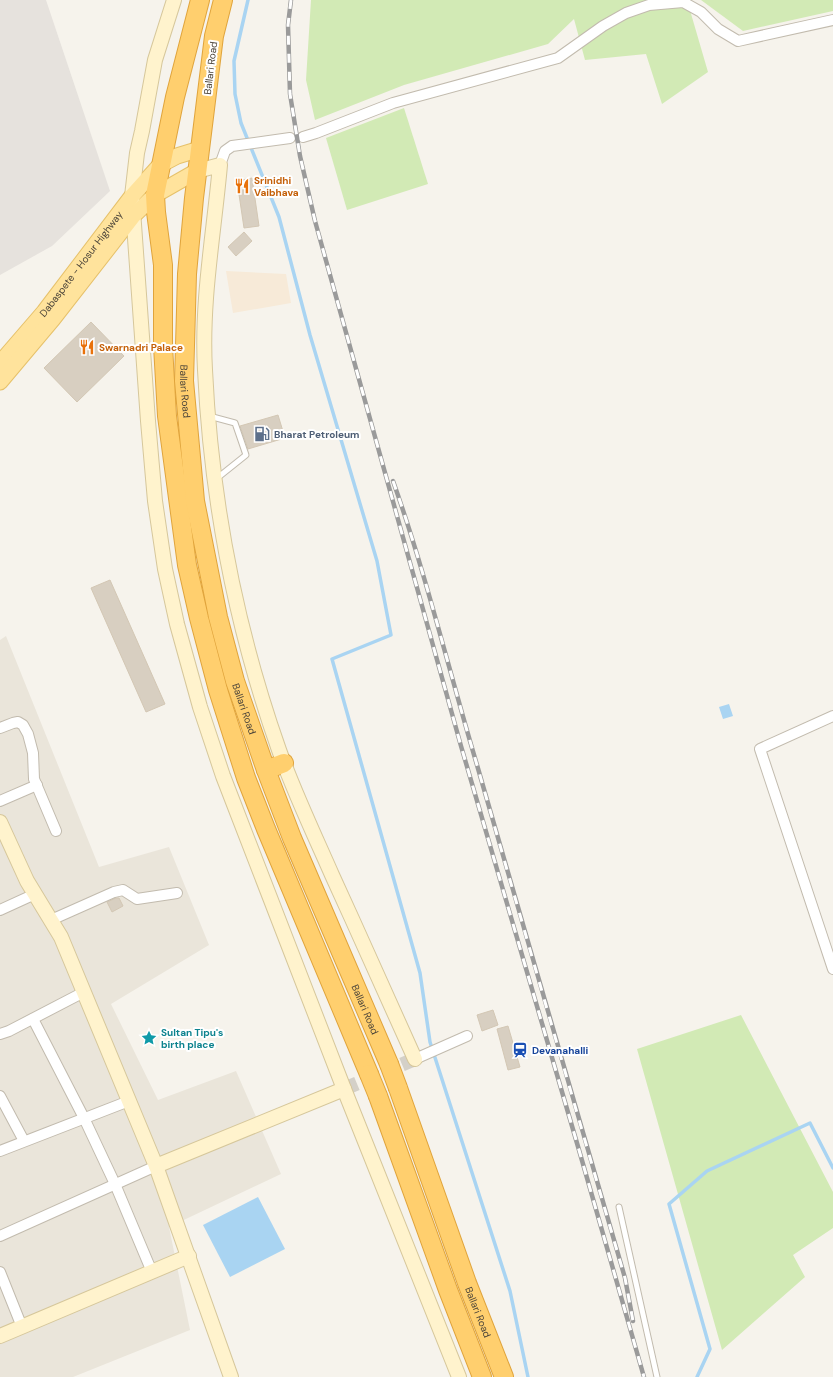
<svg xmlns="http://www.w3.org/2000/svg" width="833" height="1377" font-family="'DM Sans',sans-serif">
<rect width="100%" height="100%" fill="#f6f3ec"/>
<polygon fill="#eae5da" points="6,636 99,867 169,847 209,945 111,1004 158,1100 236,1071 281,1174 169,1227 190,1330 73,1377 0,1377 0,640"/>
<polygon fill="#f7ead8" points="226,271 286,274 291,303 233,313"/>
<polygon fill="#e6e2dd" points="0,0 46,0 110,191 52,246 0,275"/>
<g fill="#d2eab5">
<polygon points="311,0 687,0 708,72 662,104 646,54 585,60 574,19 548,44 404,85 315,120 306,80"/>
<polygon points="701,0 833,0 833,11 743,31"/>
<polygon points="404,108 428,184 347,210 326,138"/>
<polygon points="741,1015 833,1192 833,1228 793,1255 805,1277 722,1350 637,1049"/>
</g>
<g fill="#a9d4f2">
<polygon points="729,704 733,716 723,719 719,707"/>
<polygon points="258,1197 285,1249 230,1277 203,1225"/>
</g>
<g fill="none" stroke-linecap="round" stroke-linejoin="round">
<g stroke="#a9d4f2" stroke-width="3.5">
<polyline points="248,0 234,61 235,94 241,123 279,217 310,335 377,561 391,635 332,659 420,973 430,1042 510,1291 528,1377"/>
<polyline points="697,1377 710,1349 669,1204 707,1171 810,1123 833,1168"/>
</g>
</g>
<g fill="#d8cfc1" stroke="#d3c7b4">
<polygon points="252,178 259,226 244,228 237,181"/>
<polygon points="244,232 252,241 236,256 228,247"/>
<polygon points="91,322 124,356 77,402 44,368"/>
<polygon points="278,415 285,438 248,449 240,426"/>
<polygon points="110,580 165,704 146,712 91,588"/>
<polygon points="116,898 119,898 123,906 112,912 107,902"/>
<polygon points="493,1010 498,1025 482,1031 477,1015"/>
<polygon points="508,1026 520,1067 508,1070 497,1029"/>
</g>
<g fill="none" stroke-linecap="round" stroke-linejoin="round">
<polyline stroke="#d4d0c8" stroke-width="14" stroke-dasharray="14 7" stroke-linecap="butt" points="344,1089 415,1059"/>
<defs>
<g id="lane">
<polyline points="209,416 235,423 246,455 216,479"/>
<polyline points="619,1207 657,1377"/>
</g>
<g id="street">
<polyline points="303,137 316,133 393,103 558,58 603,26 626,13 649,5 683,2 701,12 718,29 738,41 833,20"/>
<polyline points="220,165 225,151 232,146 290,138"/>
<polyline points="833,716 760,749 833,969"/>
<polyline points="0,728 13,723 18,722 23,725 28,734 33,753 34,779 56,831"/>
<polyline points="0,801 37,785"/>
<polyline points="0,910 35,894"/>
<polyline points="51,920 114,892 123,890 137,899 177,893"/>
<polyline points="33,1019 84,1118 115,1184 152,1272"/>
<polyline points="0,1034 9,1031 84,992"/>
<polyline points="415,1059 467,1036"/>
<polyline points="0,1096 24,1141"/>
<polyline points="0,1151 129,1101"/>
<polyline points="0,1236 156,1166"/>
<polyline points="0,1272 22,1327"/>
</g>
<g id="secondary">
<polyline points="174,0 155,60 142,131 137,153 132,196 148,421 155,501 165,569 177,624 200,707 223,776 344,1089 459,1377"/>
<path d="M197,171l23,-6c-6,68 -19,136 -15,205 6,128 31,258 74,380 15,42 35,84 53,125 28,61 55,122 83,184"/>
<polyline points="0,822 27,881 61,937 156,1166 231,1377"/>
<polyline points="156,1166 344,1089"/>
<polyline points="0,1336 189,1256"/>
</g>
<g id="primary">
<path id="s1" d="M0,363l44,-51 88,-116 28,-31 17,-9 23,-7"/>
<polyline points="0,382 53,319 134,215 155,195 197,171"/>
</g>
<g id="highway">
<polyline points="200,0 175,97 155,195 156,212 163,265 163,346 167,416 187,565 199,618 218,690 246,778 266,829 369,1074"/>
<path id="s2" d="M223,0l-9,36 -20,162 -7,76 -3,107 11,120 23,116 17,64 31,89 26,68 97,226"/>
<polyline points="266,770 284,763"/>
<path id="s3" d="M398,1088l69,195 37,94"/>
<polyline points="378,1096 448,1290 482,1377"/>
</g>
</defs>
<use href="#lane" stroke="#c2bbae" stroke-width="7"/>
<use href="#street" stroke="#c2bbae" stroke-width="12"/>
<use href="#secondary" stroke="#d6c79b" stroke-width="16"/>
<use href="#primary" stroke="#e6c16a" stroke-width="17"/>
<use href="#highway" stroke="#e0a43c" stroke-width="20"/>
<use href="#lane" stroke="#fff" stroke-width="5"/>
<use href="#street" stroke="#fff" stroke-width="10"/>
<use href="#secondary" stroke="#fff3cd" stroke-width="14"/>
<use href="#primary" stroke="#ffe39c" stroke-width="15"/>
<use href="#highway" stroke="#ffcf6e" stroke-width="18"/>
<defs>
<g id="rail">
<polyline points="291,0 288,25 290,94 300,156 315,221 461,746 579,1150 644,1377"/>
<path d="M393,481c33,93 56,190 84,284 49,171 98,342 148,513l8,43"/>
</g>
</defs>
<use href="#rail" stroke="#9a9a9a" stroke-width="4.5"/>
<use href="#rail" stroke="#fff" stroke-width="3" stroke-dasharray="9" stroke-linecap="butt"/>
<defs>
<g id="highway-bridge">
<polyline points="389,1064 398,1088"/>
<polyline points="369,1074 378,1096"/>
</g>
</defs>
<use href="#highway-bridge" stroke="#e0a43c" stroke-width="20" stroke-linecap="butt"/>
<use href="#highway-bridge" stroke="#ffcf6e" stroke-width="18"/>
</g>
<defs>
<symbol id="restaurant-bare" viewBox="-9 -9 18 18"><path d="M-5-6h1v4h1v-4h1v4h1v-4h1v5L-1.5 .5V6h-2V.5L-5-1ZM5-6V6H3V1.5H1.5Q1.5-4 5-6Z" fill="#e8710a" stroke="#fff" stroke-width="2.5" paint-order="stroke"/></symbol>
<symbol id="fuel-bare" viewBox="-9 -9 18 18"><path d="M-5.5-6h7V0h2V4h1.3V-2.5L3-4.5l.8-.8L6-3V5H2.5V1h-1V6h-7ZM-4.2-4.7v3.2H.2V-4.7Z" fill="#5c6f8a" stroke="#fff" stroke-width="2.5" paint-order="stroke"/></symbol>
<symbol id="sight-bare" viewBox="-9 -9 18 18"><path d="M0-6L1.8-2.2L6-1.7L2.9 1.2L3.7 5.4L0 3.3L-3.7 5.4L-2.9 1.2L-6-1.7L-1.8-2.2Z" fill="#0f9aa8" stroke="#fff" stroke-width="2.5" paint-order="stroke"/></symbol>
<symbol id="station-bare" viewBox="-9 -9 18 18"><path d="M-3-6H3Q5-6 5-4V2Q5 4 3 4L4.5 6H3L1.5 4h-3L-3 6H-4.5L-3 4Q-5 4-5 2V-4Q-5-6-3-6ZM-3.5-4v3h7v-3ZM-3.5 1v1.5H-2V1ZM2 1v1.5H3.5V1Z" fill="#1a4fb4" stroke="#fff" stroke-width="2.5" paint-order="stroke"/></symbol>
</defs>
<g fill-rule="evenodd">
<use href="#restaurant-bare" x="231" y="175" width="22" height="22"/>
<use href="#restaurant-bare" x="76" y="336" width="22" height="22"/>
<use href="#fuel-bare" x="251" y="423" width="22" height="22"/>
<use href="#sight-bare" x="138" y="1027" width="22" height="22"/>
<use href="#station-bare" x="509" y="1039" width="22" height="22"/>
</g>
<g text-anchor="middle" stroke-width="4" stroke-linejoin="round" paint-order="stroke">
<g font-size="10" fill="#4b4439" stroke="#fff">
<text transform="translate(210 68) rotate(-83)" y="4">Ballari Road</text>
<text dy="4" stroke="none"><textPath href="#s1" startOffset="128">Dabaspete - Hosur Highway</textPath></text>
<text dy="4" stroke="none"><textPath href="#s2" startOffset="394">Ballari Road</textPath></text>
<text dy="4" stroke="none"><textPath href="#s2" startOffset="718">Ballari Road</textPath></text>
<text dy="4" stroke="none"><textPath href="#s2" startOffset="1042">Ballari Road</textPath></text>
<text dy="4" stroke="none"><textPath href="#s3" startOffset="238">Ballari Road</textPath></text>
</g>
<g font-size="10" font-weight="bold" fill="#c56008" stroke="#fff" text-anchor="start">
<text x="254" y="184">Srinidhi<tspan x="254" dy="12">Vaibhava</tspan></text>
<text x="99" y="351">Swarnadri Palace</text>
</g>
<g font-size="10" font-weight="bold" fill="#4e5e75" stroke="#fff" text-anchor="start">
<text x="274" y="438">Bharat Petroleum</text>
</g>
<g font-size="10" font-weight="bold" fill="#0d838f" stroke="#fff" text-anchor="start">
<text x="161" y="1036">Sultan Tipu's<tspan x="161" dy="12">birth place</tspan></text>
</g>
<g font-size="10" font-weight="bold" fill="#164399" stroke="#fff" text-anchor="start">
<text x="532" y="1054">Devanahalli</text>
</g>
</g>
</svg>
